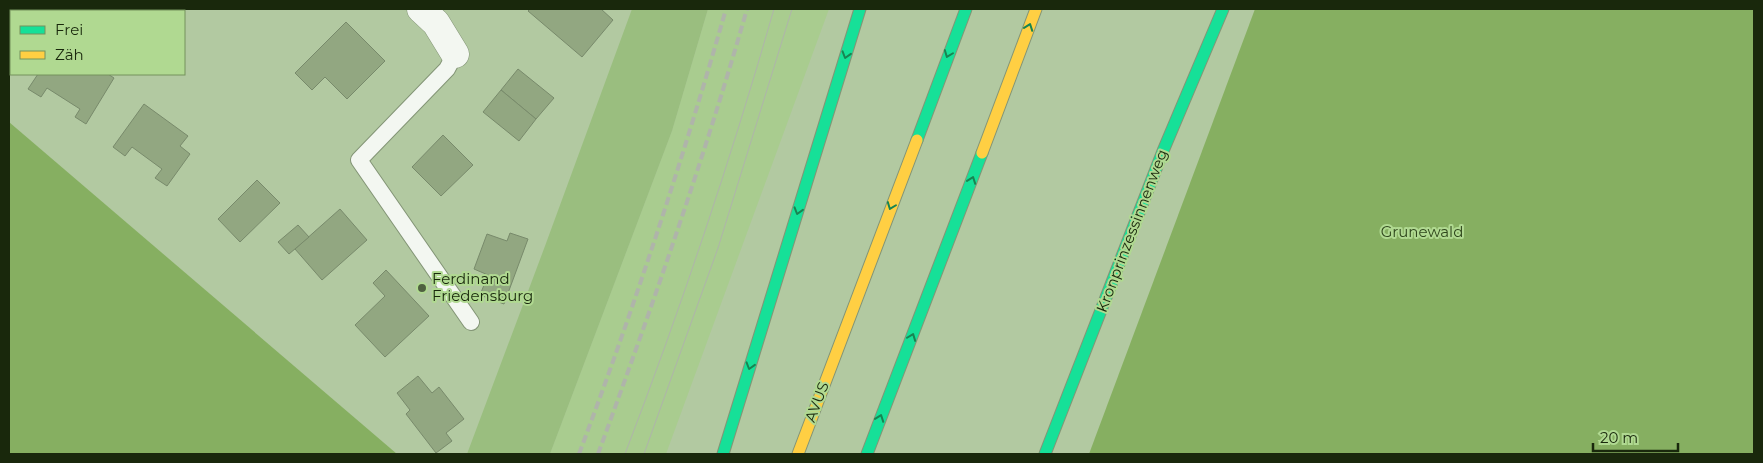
<svg xmlns="http://www.w3.org/2000/svg" width="1763" height="463" font-family="Montserrat,sans-serif">
<rect width="100%" height="100%" fill="#b2c9a1"/>
<polygon fill="#a9cc8f" points="708,9 829,9 666,454 550,454 672,131"/>
<polygon fill="#9abe7f" points="632,9 708,9 672,131 550,454 467,454 545,246"/>
<g fill="#86af61">
<polygon points="1255,9 1754,9 1754,454 1089,454"/>
<polygon points="9,122 397,454 9,454"/>
</g>
<g fill="#92a781" stroke="#788a6b">
<polygon points="530,9 601,9 613,20 582,57 528,11"/>
<polygon points="346,22 385,61 347,99 325,77 312,90 295,73"/>
<polygon points="518,69 554,98 536,119 501,90"/>
<polygon points="38,74 108,74 114,78 86,124 75,117 80,109 47,88 41,97 28,89"/>
<polygon points="501,90 536,119 519,141 483,112"/>
<polygon points="144,104 188,136 180,146 190,154 167,186 155,178 162,169 132,147 125,156 113,147"/>
<polygon points="443,135 473,165 441,196 412,167"/>
<polygon points="257,180 280,203 240,242 218,219"/>
<polygon points="340,209 367,240 322,280 295,249"/>
<polygon points="298,225 309,237 289,254 278,242"/>
<polygon points="510,233 528,239 504,304 480,295 488,275 474,269 487,234 507,241"/>
<polygon points="386,270 429,316 385,357 355,325 385,296 373,283"/>
<polygon points="418,376 432,393 439,387 464,419 446,433 452,441 436,453 406,414 410,410 397,393"/>
</g>
<g fill="none" stroke-linecap="round" stroke-linejoin="round">
<defs>
<polyline id="lane" points="455,54 447,69 359,160 471,322"/>
<polyline id="street" points="421,9 436,23 455,54"/>
<g id="fast">
<polyline points="917,140 966,9"/>
<polyline points="723,454 860,9"/>
<polyline points="867,454 982,153"/>
<polyline points="1045,454 1163,151 1223,9"/>
</g>
<g id="slow">
<polyline points="982,153 1036,9"/>
<polyline points="798,454 917,140"/>
</g>
</defs>
<use href="#lane" stroke="#839576" stroke-width="18"/>
<use href="#street" stroke="#839576" stroke-width="29"/>
<use href="#fast" stroke="#839576" stroke-width="13"/>
<use href="#slow" stroke="#839576" stroke-width="13"/>
<use href="#lane" stroke="#f3f7f1" stroke-width="16"/>
<use href="#street" stroke="#f3f7f1" stroke-width="28"/>
<use href="#fast" stroke="#16e098" stroke-width="11"/>
<use href="#slow" stroke="#ffcf43" stroke-width="11"/>
<g stroke="#afb4aa" stroke-width="1">
<path d="M625,454c56,-146 106,-295 149,-445"/>
<polyline points="644,454 718,248 792,9"/>
</g>
<g stroke="#afb4aa" stroke-width="4" stroke-dasharray="8 4" stroke-linecap="butt">
<path d="M579,454c55,-146 104,-295 147,-445"/>
<path d="M598,454c54,-147 106,-295 149,-445"/>
</g>
</g>
<defs><path id="oneway-chevron" d="M-2-3.5L2.5 0L-2 3.5" fill="none" stroke-width="1.6" stroke-linecap="round" stroke-linejoin="round" transform="scale(1.25)"/></defs>
<g stroke="#188452">
<use href="#oneway-chevron" transform="translate(1029 27) rotate(-70)"/>
<use href="#oneway-chevron" transform="translate(948 54) rotate(111)"/>
<use href="#oneway-chevron" transform="translate(846 55) rotate(107)"/>
<use href="#oneway-chevron" transform="translate(972 180) rotate(-70)"/>
<use href="#oneway-chevron" transform="translate(891 206) rotate(111)"/>
<use href="#oneway-chevron" transform="translate(798 211) rotate(107)"/>
<use href="#oneway-chevron" transform="translate(912 337) rotate(-69)"/>
<use href="#oneway-chevron" transform="translate(750 366) rotate(107)"/>
<use href="#oneway-chevron" transform="translate(880 418) rotate(-70)"/>
</g>
<circle fill="#4f6040" stroke="#b0d991" stroke-width="2" cx="422" cy="288" r="5"/>
<g text-anchor="middle" stroke-width="4" stroke-linejoin="round" paint-order="stroke">
<g font-size="15" fill="#19280c" stroke="#b0d991">
<text transform="translate(1132 231) rotate(-69)" y="5">Kronprinzessinnenweg</text>
<text transform="translate(817 402) rotate(-69)" y="5">AVUS</text>
</g>
<g font-size="15" fill="#2f461c" stroke="#b0d991">
<text x="1422" y="237">Grunewald</text>
</g>
<g font-size="15" fill="#19280c" stroke="#b0d991" text-anchor="start">
<text x="432" y="284">Ferdinand<tspan x="432" dy="17">Friedensburg</tspan></text>
</g>
</g>
<rect width="1763" height="463" fill="none" stroke="#19280c" stroke-width="20"/>
<rect x="10" y="10" width="175" height="65" fill="#b0d991" stroke="#74925c"/>
<rect x="20" y="26" width="25" height="8" fill="#16e098" stroke="#74925c"/>
<text x="55" y="35" font-size="15" fill="#19280c">Frei</text>
<rect x="20" y="51" width="25" height="8" fill="#ffcf43" stroke="#74925c"/>
<text x="55" y="60" font-size="15" fill="#19280c">Zäh</text>
<path d="M1593 443v8h85v-8" fill="none" stroke="#19280c" stroke-width="2.5"/>
<text x="1600" y="443" font-size="15" fill="#19280c" stroke="#b0d991" stroke-width="4" paint-order="stroke">20 m</text>
</svg>
